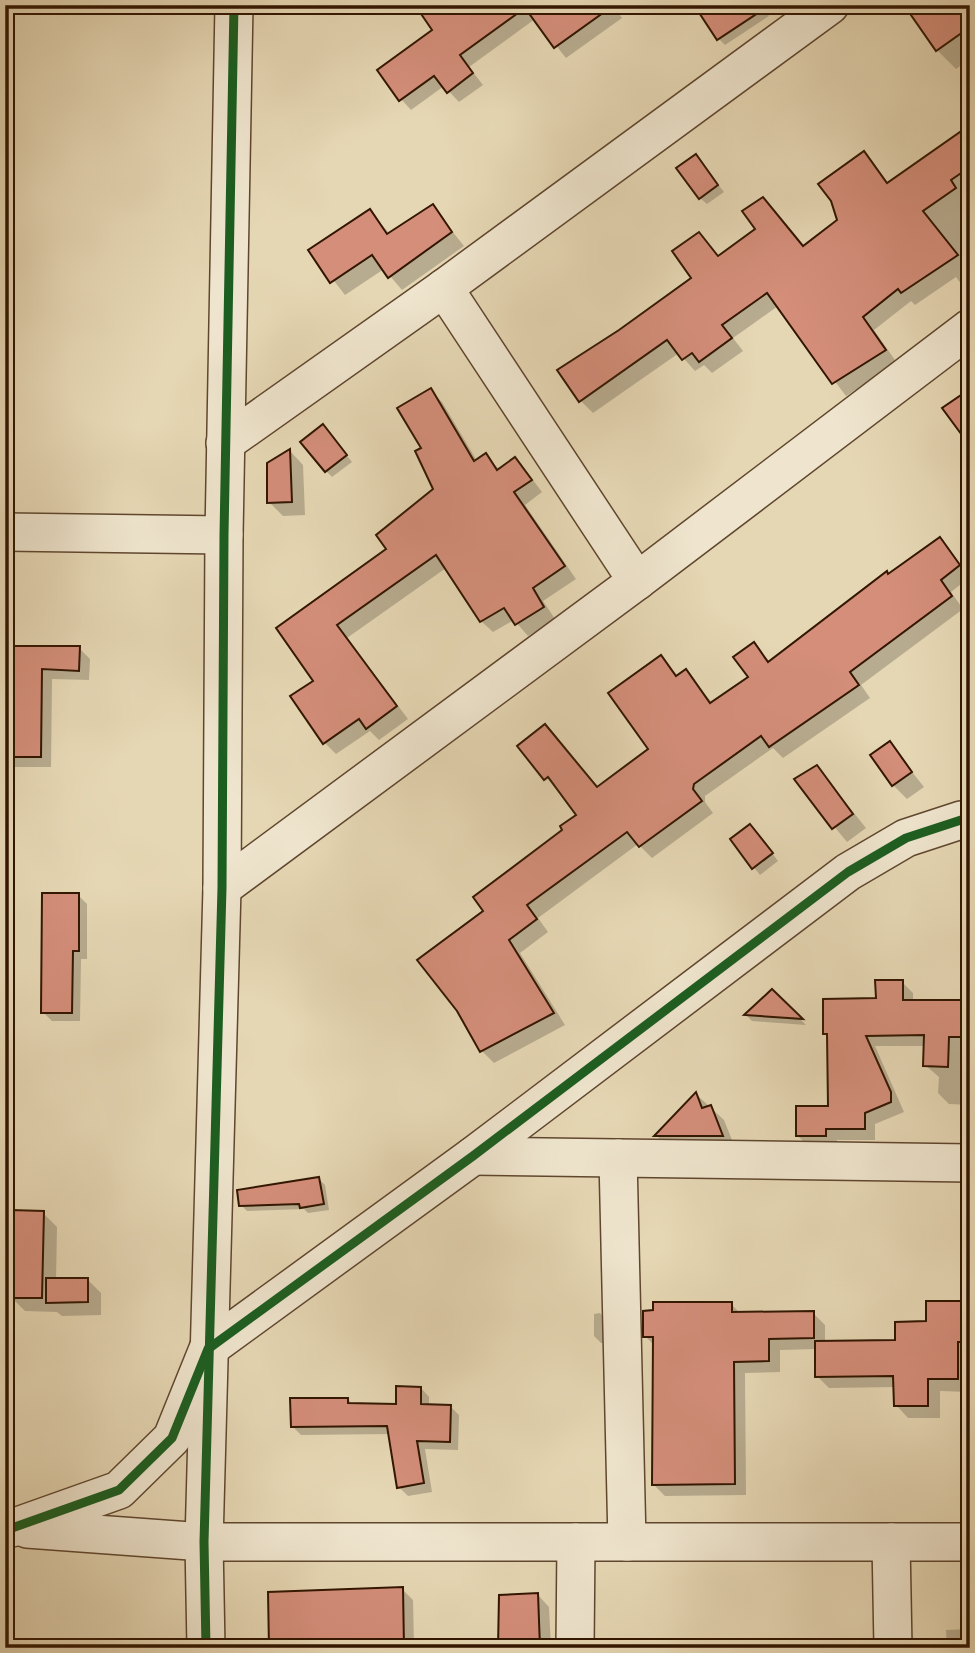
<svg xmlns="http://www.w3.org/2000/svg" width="975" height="1653" font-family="'Gentium Book Plus',serif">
<rect width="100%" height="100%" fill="#e6d7b4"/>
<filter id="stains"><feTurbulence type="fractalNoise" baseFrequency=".00286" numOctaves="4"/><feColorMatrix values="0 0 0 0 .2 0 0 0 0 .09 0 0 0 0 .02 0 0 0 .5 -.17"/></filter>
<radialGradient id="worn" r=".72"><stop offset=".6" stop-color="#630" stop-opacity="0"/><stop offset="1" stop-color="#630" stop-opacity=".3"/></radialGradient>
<g fill="#0003">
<polygon points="417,5 613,5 622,18 566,58 535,19 469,67 483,85 459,102 444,86 411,110 401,99 434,30"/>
<polygon points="761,5 769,16 725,45 718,38"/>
<polygon points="970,5 970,59 956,69 937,50"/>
<polygon points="970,125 970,296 956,277 915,305 911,301 874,330 897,363 846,396 778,306 733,338 743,351 712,373 704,365 695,371 679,353 593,413 581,401 620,332 693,279 699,234 720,257 758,230 763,199 804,247 839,221 863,154 889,184"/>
<polygon points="696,156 724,192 707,204 700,198"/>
<polygon points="432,206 464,246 402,290 384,269 345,295 310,250 370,211 390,234"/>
<polygon points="430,390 442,402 477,461 485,455 500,470 515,459 526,471 542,492 525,505 576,579 543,601 555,619 528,636 514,620 493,632 481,621 446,568 347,638 408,719 379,740 370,731 336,754 325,743 315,681 278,629 388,549 436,489 424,449"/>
<polygon points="329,433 352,462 332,477 326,471"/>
<polygon points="290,451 303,465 305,515 283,516 269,502"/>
<polygon points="939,539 970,577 951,592 963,609 861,685 870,698 783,758 773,748 705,796 705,802 713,813 652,858 638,844 538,918 548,932 520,953 565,1025 494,1063 482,1051 459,1010 486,911 578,815 520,746 598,788 650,749 661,657 678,676 686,671 713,704 750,677 754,644 770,662"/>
<polygon points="7,648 79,648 90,659 89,680 52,679 51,767 5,767"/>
<polygon points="890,744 924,787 907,799 893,785"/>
<polygon points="817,767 866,828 847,842 796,780"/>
<polygon points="757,833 778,861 760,875 732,840"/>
<polygon points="78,895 87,904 87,959 81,959 80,1021 52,1021 43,1012"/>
<polygon points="902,982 913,993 913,1002 970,1002 970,1105 949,1104 938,1093 939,1077 925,1065 925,1046 875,1046 904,1112 875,1124 875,1140 837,1140 837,1147 809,1147 798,1136 829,1108 829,1037 825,1033"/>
<polygon points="772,991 806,1025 752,1021 746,1015"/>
<polygon points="696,1094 724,1120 736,1150 670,1150 657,1136"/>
<polygon points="319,1179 325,1185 329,1210 308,1213 304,1209 247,1211 241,1205"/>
<polygon points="5,1212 43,1213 57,1227 56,1280 87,1279 101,1293 101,1315 62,1316 57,1312 25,1311 11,1297 11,1262 5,1256"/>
<polygon points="970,1303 970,1392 940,1391 940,1418 908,1418 896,1405 895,1387 829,1388 817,1376 816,1349 780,1350 780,1372 745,1373 746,1495 665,1496 653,1484 655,1346 645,1336 731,1304 741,1314 813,1313 825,1325 825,1342 897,1341"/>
<polygon points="600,1313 606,1320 607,1343 601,1343 594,1336 594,1314"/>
<polygon points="421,1388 429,1397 429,1406 450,1406 459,1415 458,1450 425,1449 432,1492 408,1496 399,1487 390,1434 301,1435 293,1427 348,1399 353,1405 397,1406"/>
<polygon points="402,1589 413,1600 414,1648 271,1648"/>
<polygon points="538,1595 549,1607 551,1648 500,1648"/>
<polygon points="970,1629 970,1648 947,1648 946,1630"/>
</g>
<g fill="#d48e7a" stroke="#321601" stroke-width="2">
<polygon points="415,5 614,5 554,48 525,8 460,55 473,73 447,93 434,76 399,101 377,70 432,30"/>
<polygon points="694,5 770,5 717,40"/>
<polygon points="904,5 970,5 970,27 936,51"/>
<polygon points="970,125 970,167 951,180 956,188 923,211 958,255 901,293 898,289 863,317 886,350 832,384 767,293 722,325 732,338 699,362 692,353 682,360 667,340 579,402 557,370 619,330 691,278 672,251 699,232 718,256 755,229 742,211 763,197 803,246 837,220 831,201 818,184 864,151 887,183"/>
<polygon points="696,154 718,185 699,199 676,168"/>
<polygon points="433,204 452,232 388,278 372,255 330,283 308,250 370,209 387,234"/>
<polygon points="431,388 474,461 486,453 497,470 515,457 532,480 514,492 565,566 533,588 544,607 515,625 504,608 480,622 436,555 337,625 397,706 366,729 359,719 323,744 290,696 313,681 276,628 386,549 376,535 433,489 415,451 421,448 397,408"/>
<polygon points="970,389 970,446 942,408"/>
<polygon points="323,424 347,455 325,472 300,442"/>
<polygon points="290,449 292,502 267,503 267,463"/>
<polygon points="940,537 960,565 941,580 952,596 850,672 859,685 769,747 761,736 694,784 693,789 702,801 639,847 627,832 527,905 537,919 509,940 554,1013 480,1052 457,1011 417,960 483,911 473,897 562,830 560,826 576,815 548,777 544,780 517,746 545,724 597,787 648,749 608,693 661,655 676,676 686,669 710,703 748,677 733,657 754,642 768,662 887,571 888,574"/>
<polygon points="8,646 80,646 79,671 42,669 41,757 7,757"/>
<polygon points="890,741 912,772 892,786 870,755"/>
<polygon points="817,765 853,814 832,829 794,779"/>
<polygon points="750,824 773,853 752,869 730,839"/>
<polygon points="42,893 79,893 79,951 73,951 72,1013 41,1013"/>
<polygon points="875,980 903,980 903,1000 970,1000 970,1037 949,1037 948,1067 923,1066 924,1035 866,1036 891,1092 891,1102 865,1113 865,1129 826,1129 826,1136 796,1136 796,1106 828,1106 827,1034 823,1034 823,999 876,998"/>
<polygon points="772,989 803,1019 744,1015"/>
<polygon points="696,1092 702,1108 711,1105 723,1136 654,1136"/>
<polygon points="319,1177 324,1204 300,1208 299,1204 239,1206 237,1190"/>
<polygon points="10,1210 44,1211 42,1298 9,1298 10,1251 5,1251 5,1222 10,1223"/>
<polygon points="46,1278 88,1278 88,1302 46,1303"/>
<polygon points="926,1301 970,1301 970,1342 958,1342 958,1379 928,1379 928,1406 894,1406 893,1376 815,1377 815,1341 895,1340 895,1322 926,1321"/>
<polygon points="653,1302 732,1302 732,1312 814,1311 814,1338 769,1339 769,1361 734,1362 735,1484 652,1485 653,1337 643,1337 643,1311 653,1310"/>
<polygon points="396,1386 421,1387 421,1404 451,1405 450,1442 417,1441 424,1483 397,1488 387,1426 291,1427 290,1398 348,1398 348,1403 396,1404"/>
<polygon points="403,1587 404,1648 269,1648 268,1592"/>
<polygon points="538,1593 540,1648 498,1648 499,1595"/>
</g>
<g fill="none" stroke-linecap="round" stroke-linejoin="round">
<defs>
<g id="minor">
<polyline points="444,288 637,581"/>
<polyline points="225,443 444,288 830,5"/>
<polyline points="5,532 224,535"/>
<polyline points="222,888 637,581 970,328"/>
<polyline points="473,1156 970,1163"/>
<polyline points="618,1158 627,1542"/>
<polyline points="12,1528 119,1490 172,1438 208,1349 473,1156 848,872 906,838 961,820 970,820"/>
<polyline points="27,1529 204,1542 970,1542"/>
<polyline points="891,1542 893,1648"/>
<polyline points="206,1648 204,1542 222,888 224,535 234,5"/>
<polyline points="575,1648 576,1542"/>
</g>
</defs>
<use href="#minor" stroke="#5f462e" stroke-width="40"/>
<use href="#minor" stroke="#efe5ce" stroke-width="37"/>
<defs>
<g id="cycleway">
<polyline points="12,1528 119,1490 172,1438 208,1349 473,1156 848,872 906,838 961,820 970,820"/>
<polyline points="206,1648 204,1542 222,888 224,535 234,5"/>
</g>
</defs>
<use href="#cycleway" stroke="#efe5ce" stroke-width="13"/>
<use href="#cycleway" stroke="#1b5e20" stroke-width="9"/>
</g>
<rect width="975" height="1653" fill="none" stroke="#e6d7b4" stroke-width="28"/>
<rect x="7" y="7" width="961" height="1639" fill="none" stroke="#321601" stroke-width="3.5"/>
<rect x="14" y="14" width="947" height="1625" fill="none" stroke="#321601" stroke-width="2"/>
<rect width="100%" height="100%" filter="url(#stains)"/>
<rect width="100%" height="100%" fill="url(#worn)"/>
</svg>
